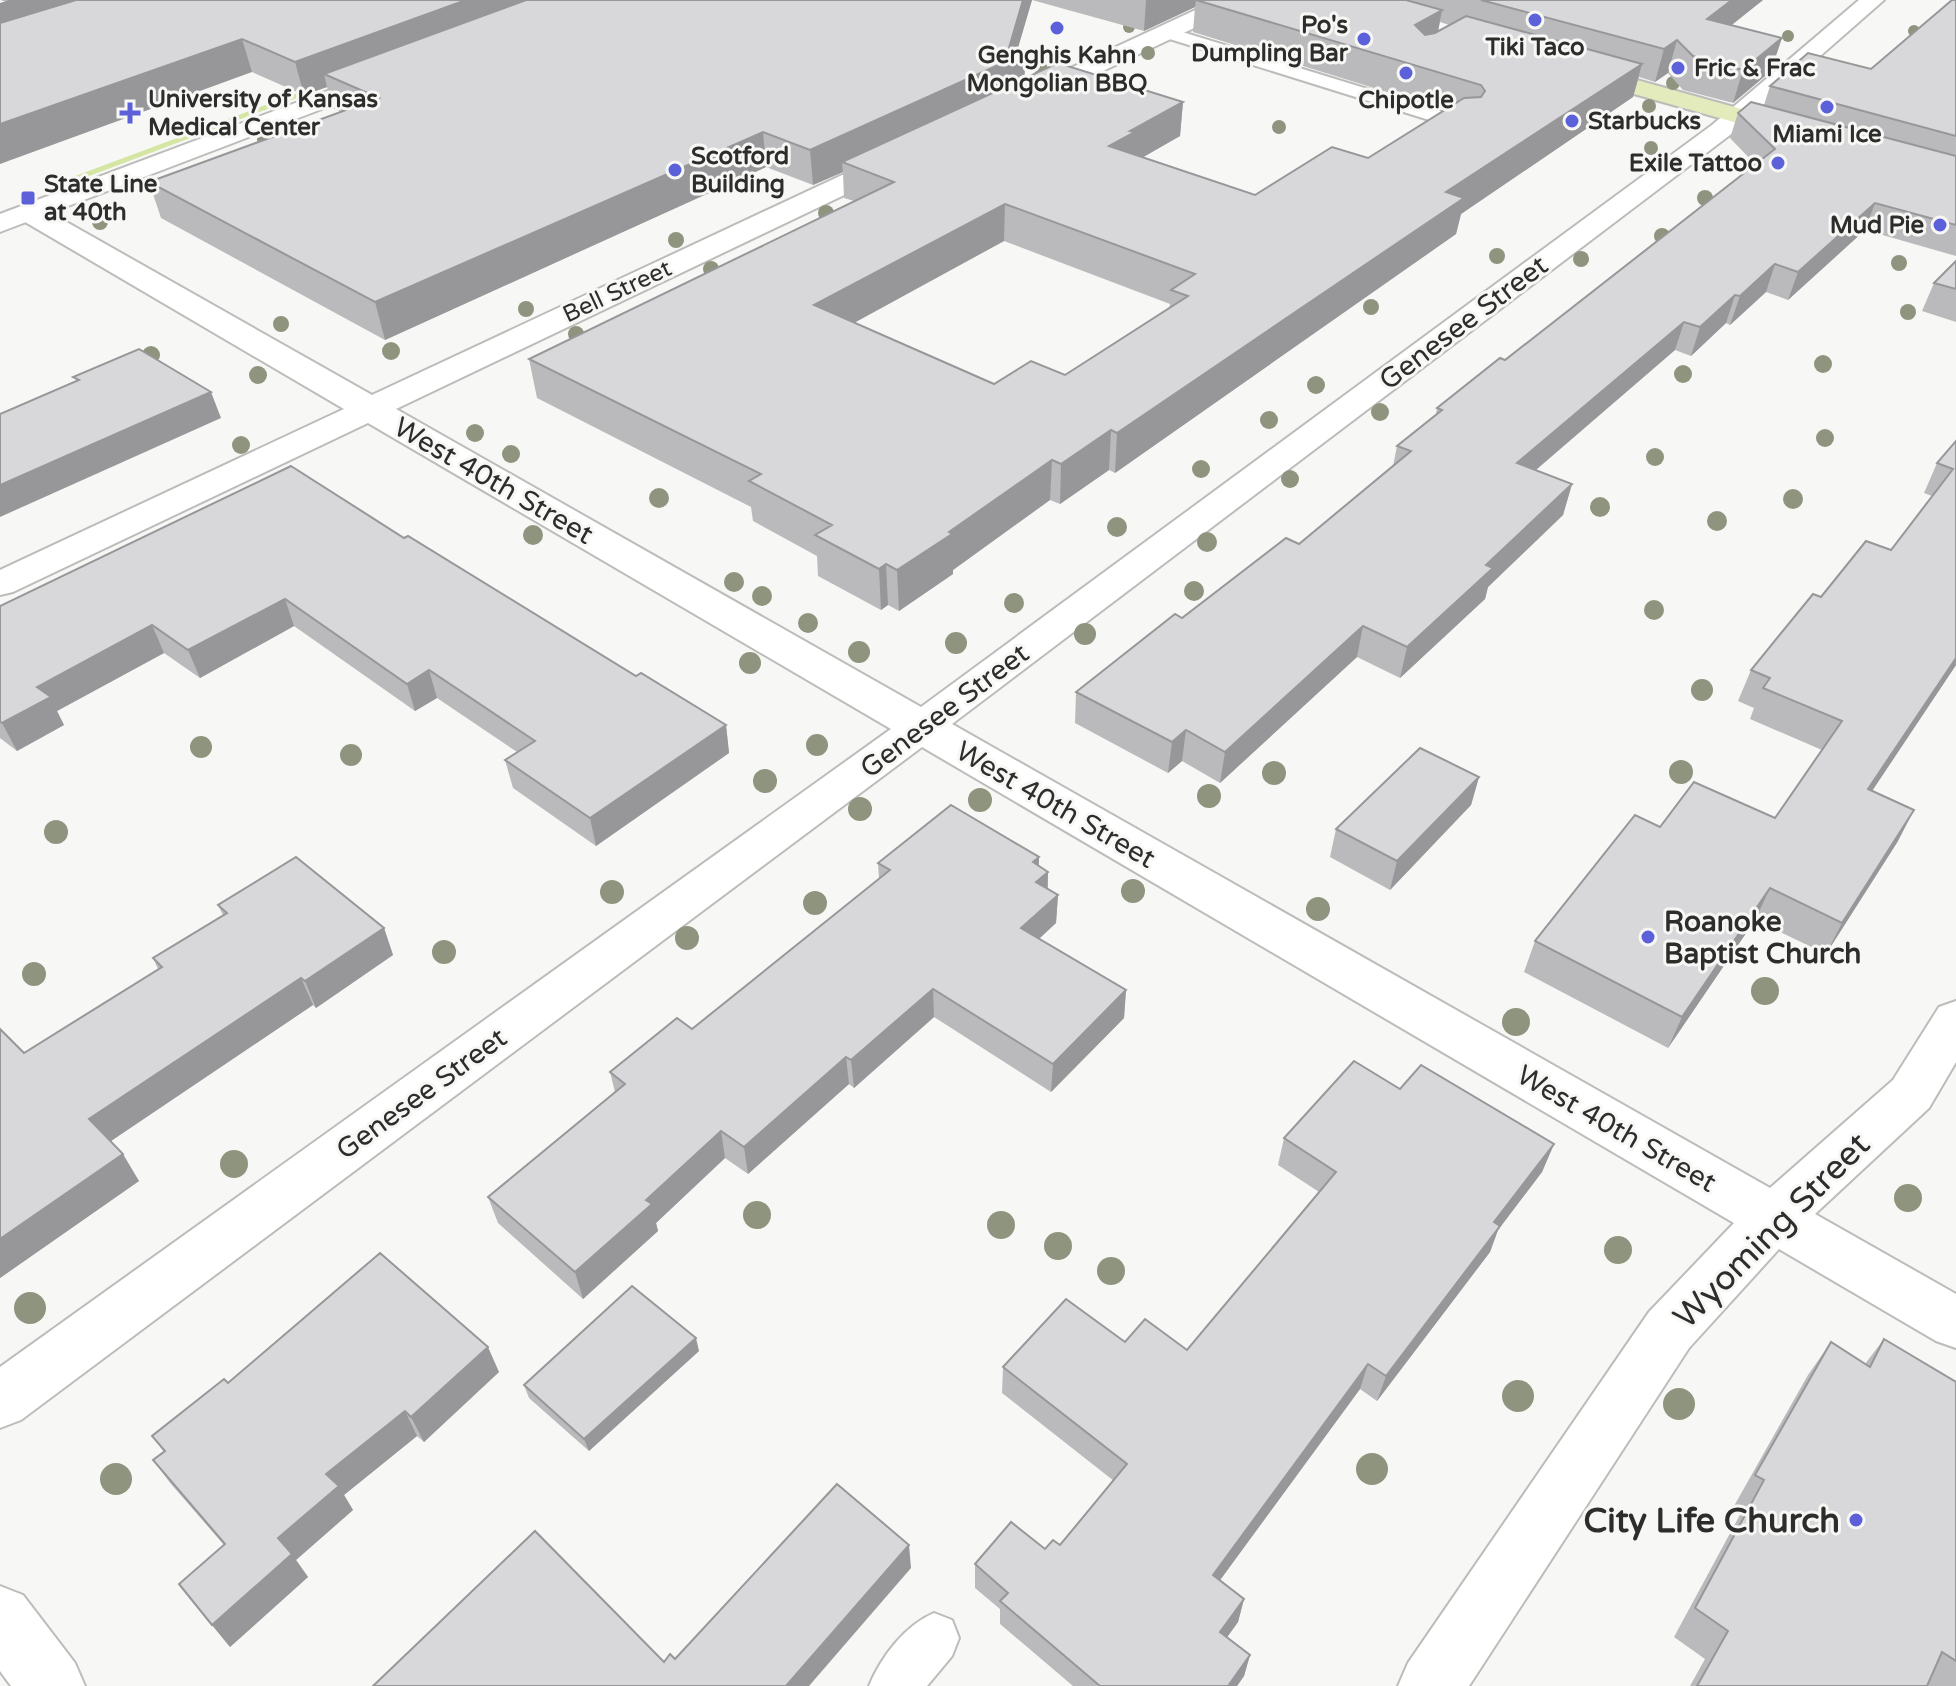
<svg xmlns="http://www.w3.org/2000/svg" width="1956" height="1686" font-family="'Varela Round',sans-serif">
<rect width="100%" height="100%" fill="#f7f8f5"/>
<polygon fill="#d4e5a4" points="447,37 454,39 52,190 51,185"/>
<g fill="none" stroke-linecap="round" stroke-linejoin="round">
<defs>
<g id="service">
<polygon points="1166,27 1472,121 1475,125 1472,129 1458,129 1160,36 1157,32 1160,28"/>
<path d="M934,1613l18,7 7,18 -7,18 -25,30h-58c12,-29 36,-61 65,-73z"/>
</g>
<g id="minor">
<polygon points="1217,0 1246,0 1243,5 1039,101 1021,101 1018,96 1021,91"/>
<polygon points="1859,0 1884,0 1730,135 952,724 1770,1188 1893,1080 1939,1007 1956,1001 1956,1062 1929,1108 1815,1214 1956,1294 1956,1348 1936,1341 1779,1249 1689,1348 1469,1686 1398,1686 1408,1663 1649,1312 1734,1223 922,747 21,1420 0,1428 0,1367 891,729 368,423 13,592 0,595 0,570 344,409 20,219 16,213 20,207 30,205 40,207 372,395 887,154 905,154 909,160 905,166 396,409 921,707 1712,125"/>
<polygon points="0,1586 23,1595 75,1663 85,1686 11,1686 0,1671"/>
</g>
<polygon id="tertiary" points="386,69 395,71 398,76 395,81 0,232 0,214"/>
<polygon id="secondary" points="1579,64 1803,126 1807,131 1803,136 1794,139 1570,76 1567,71 1570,66"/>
</defs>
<use href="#service" stroke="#bcbdba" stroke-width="4"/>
<use href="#minor" stroke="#bcbdba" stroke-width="4"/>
<use href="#tertiary" stroke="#bcbdba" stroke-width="4"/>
<use href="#secondary" stroke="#bcbdba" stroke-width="4"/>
<use href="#service" fill="#fff" fill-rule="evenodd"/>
<use href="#minor" fill="#fff" fill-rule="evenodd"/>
<use href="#tertiary" fill="#fff" fill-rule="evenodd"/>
<use href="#secondary" fill="#e3ebbc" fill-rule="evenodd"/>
</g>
<g fill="#8f947e">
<circle cx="1129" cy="27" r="6"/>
<circle cx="1914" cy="31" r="6"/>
<circle cx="1788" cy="36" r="6"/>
<circle cx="1148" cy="53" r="7"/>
<circle cx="1041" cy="69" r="7"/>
<circle cx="1673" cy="83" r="7"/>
<circle cx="1649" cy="106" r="7"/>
<circle cx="1279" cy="127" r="7"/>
<circle cx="264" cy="139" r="7"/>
<circle cx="1651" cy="148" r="7"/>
<circle cx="1705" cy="198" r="8"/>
<circle cx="826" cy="213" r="8"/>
<circle cx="100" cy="222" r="8"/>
<circle cx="1662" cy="236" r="8"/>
<circle cx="676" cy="240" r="8"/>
<circle cx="1497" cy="256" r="8"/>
<circle cx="1581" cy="259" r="8"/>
<circle cx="1899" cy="263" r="8"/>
<circle cx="711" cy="269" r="8"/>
<circle cx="1371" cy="307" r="8"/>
<circle cx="526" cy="309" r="8"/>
<circle cx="1908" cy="312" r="8"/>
<circle cx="281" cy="324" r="8"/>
<circle cx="576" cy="334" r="8"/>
<circle cx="391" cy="351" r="9"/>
<circle cx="151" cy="355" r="9"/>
<circle cx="1823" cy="364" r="9"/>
<circle cx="1683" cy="374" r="9"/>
<circle cx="258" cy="375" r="9"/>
<circle cx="1316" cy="385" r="9"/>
<circle cx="1380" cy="412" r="9"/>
<circle cx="1269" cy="420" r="9"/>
<circle cx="475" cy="433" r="9"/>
<circle cx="1825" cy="438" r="9"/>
<circle cx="241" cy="445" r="9"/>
<circle cx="511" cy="454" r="9"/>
<circle cx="1655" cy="457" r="9"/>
<circle cx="1201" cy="469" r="9"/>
<circle cx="1290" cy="479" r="9"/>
<circle cx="659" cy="498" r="10"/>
<circle cx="1793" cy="499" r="10"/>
<circle cx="1600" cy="507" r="10"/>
<circle cx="1717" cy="521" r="10"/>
<circle cx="1117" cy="527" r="10"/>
<circle cx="533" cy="535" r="10"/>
<circle cx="1207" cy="542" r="10"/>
<circle cx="734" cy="582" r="10"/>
<circle cx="1194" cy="591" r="10"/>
<circle cx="762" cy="596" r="10"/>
<circle cx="1014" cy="603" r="10"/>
<circle cx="1654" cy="610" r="10"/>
<circle cx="808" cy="623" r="10"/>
<circle cx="1085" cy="634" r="11"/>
<circle cx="956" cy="643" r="11"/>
<circle cx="859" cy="652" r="11"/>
<circle cx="750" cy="663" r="11"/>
<circle cx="1702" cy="690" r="11"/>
<circle cx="817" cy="745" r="11"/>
<circle cx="201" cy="747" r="11"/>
<circle cx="351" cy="755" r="11"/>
<circle cx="1681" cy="772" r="12"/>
<circle cx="1274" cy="773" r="12"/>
<circle cx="765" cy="781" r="12"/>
<circle cx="1209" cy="796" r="12"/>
<circle cx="980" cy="800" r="12"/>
<circle cx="860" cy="809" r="12"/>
<circle cx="56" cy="832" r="12"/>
<circle cx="1133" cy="891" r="12"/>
<circle cx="612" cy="892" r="12"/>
<circle cx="815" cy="903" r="12"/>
<circle cx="1318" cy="909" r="12"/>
<circle cx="687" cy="938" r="12"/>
<circle cx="444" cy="952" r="12"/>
<circle cx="34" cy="974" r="12"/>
<circle cx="1765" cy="991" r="14"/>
<circle cx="1516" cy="1022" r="14"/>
<circle cx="234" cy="1164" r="14"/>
<circle cx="1908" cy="1198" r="14"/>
<circle cx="757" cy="1215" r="14"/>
<circle cx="1001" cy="1225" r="14"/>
<circle cx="1058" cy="1246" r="14"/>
<circle cx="1618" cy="1250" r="14"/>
<circle cx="1111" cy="1271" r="14"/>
<circle cx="30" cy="1308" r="16"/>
<circle cx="1518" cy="1396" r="16"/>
<circle cx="1679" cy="1404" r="16"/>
<circle cx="1372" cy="1469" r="16"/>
<circle cx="116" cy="1479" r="16"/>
</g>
<g fill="#bababc" fill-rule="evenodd">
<path d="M0,0h1763l-32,25 40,46 -38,32 -50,-13 -15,-17 -13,9 -16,-5 -6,20 -172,117 -5,20 -341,239 -6,-3 -49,34 -10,-4 -97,70v4l-54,37 -11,-6 -7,5 -63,-34 -1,-20 -64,-35 -2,-14 -214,-109 -8,-39 325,-158 -10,-3 -1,-26 -30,13 -47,-18 -381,173 -224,-122 -12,-36 192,-70 -8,-4 -6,-21 -23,8 -52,-23zM1032,0l112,31 51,-24 -2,25 252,78 -77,48 -113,37 -112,-38 37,-21 3,-34 -158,-24v-25l-8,-2zM1440,22l9,3 -11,6zM1004,241l166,63 -1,4 -104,67 -71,9 -140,-61z"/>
<polygon points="1956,0 1956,256 1865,230 1788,300 1766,292 1730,325 1726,323 1691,356 1675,350 1536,470 1572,484 1563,515 1488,587 1485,599 1400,678 1357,657 1220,783 1182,761 1168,773 1075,723 1076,692 1182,618 1299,544 1393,466 1397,446 1436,414 1437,408 1505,360 1755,164 1730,138 1738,113 1764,105 1770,86 1871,69"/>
<polygon points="1956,261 1956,322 1922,311 1934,283"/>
<polygon points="1956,441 1956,665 1872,791 1898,841 1826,954 1755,920 1668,1048 1524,972 1535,941 1660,827 1775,818 1822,750 1750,719 1754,708 1738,701 1751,670 1821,597 1891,550 1932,496 1924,493 1937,463"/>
<polygon points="404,538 636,676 726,725 729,753 596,846 513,788 505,760 517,752 437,698 415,711 294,626 200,678 164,653 57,711 64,725 17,751 0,738 0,606"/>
<polygon points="1479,777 1471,805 1390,890 1330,857 1336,829"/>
<polygon points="1039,857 1039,866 1048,872 1048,889 1058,895 1056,923 1039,939 1126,990 1124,1018 1051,1092 934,1017 854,1088 849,1084 748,1174 725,1158 656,1223 658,1231 583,1299 498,1223 488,1197 615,1092 610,1072 692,1029 879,879 878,863"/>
<polygon points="218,905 384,928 393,955 316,1008 313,1005 111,1141 139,1181 0,1278 0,1029 24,1053 158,969 153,958 223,915"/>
<polygon points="1400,1089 1554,1144 1542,1172 1498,1230 1490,1252 1377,1401 1360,1389 1220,1580 1244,1599 1238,1622 1227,1637 1250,1655 1244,1676 1237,1686 1073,1686 1000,1624 1000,1609 975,1588 975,1564 1060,1545 1114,1481 1002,1393 1003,1367 1125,1342 1187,1350 1319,1192 1278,1165 1284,1138"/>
<polygon points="1884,1339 1956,1382 1956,1686 1690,1686 1705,1659 1674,1637 1742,1511 1734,1506 1808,1375 1831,1342 1865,1364"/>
<polygon points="699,1351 589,1451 529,1398 524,1385"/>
<polygon points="499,1372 424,1442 417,1436 344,1495 353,1510 296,1560 308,1577 230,1647 179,1584 224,1545 171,1484 153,1460 164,1452 152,1436 228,1383"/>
</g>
<g fill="#979799">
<polygon points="9,0 123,0 0,39 0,3"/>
<polygon points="466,0 557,0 324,74 327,87 304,95 295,62"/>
<polygon points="1023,0 1032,0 1015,58 1025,53 1024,87 842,162 843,172 813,185 810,150 1009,48"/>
<polygon points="1146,0 1196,0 1195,7 1144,31"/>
<polygon points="1732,0 1763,0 1698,52 1707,19"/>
<polygon points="1442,10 1436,42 1409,58 1415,25"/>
<polygon points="1782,38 1771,71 1733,103 1743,70"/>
<polygon points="242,39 252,72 0,164 0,124"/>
<polygon points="1677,40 1668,73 1655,82 1664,49"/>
<polygon points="1642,64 1633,97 1461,214 1456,234 1115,473 1117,433 1446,192"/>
<polygon points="1183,102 1180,136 1133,163 1109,146 1130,131"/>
<polygon points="763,132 766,167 385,340 375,302"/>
<polygon points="1875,203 1865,230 1788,300 1798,272"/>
<polygon points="1005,204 1004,241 817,343 814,305"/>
<polygon points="1775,264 1766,292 1730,325 1740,296"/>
<polygon points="1735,295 1726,323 1691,356 1700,327"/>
<polygon points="1684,322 1675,350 1509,493 1517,463"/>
<polygon points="211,392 221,418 0,517 0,485"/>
<polygon points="1111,430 1109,470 1060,504 1061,464"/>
<polygon points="1052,460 1050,500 953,570 953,574 899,611 897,570 949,532"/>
<polygon points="1572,484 1563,515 1488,587 1485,599 1400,678 1407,647 1486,565"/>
<polygon points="886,564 888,605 881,610 879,569"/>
<polygon points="285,599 294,626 200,678 188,650"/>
<polygon points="152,625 164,653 57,711 64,725 17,751 2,723 37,687"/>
<polygon points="1363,626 1357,657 1220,783 1225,752"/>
<polygon points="1956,658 1956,665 1852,821 1868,789"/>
<polygon points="429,670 437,698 415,711 407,684"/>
<polygon points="726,725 729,753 596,846 590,818"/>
<polygon points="1186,730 1182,761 1168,773 1172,742"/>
<polygon points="1479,777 1471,805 1390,890 1397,861"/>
<polygon points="1914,810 1898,841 1826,954 1842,923"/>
<polygon points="1039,857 1038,881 1048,872 1047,900 1035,910 1033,862"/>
<polygon points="1770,888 1755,920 1668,1048 1682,1017"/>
<polygon points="1058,895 1056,923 1020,956 1021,928"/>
<polygon points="384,928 393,955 316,1008 305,981"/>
<polygon points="301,978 313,1005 105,1145 89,1119"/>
<polygon points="933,989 934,1017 854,1088 851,1060"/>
<polygon points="1126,990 1124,1018 1051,1092 1053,1064"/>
<polygon points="846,1057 849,1084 748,1174 744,1147"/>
<polygon points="721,1131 725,1158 656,1223 658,1231 583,1299 575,1272 646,1200"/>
<polygon points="1554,1144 1542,1172 1498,1230 1490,1252 1377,1401 1386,1376 1494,1222"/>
<polygon points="123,1154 139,1181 0,1278 0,1239"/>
<polygon points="696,1338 699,1351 589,1451 584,1439"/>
<polygon points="488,1347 499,1372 424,1442 411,1417"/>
<polygon points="1368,1364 1360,1389 1207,1598 1213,1575"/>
<polygon points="405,1411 417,1436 344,1495 353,1510 296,1560 308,1577 230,1647 212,1625 326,1474"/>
<polygon points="909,1545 911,1568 809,1686 786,1686"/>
<polygon points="1244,1599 1238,1622 1215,1654 1220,1632"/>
<polygon points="1250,1655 1244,1676 1237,1686 1228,1686"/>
</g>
<g fill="#d8d8db" stroke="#979799" stroke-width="2" fill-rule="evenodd">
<polygon points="76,0 466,0 295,62 242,39 0,124 0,23"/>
<polygon points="526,0 1023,0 1009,48 1025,53 810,150 763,132 375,302 149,182 379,98 324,74"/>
<path d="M1196,0h210l36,10 -27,15 10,10 10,-2 31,-17 176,48 -196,128 18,6 -43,29 -304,206 -6,-3 -50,34 -9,-4 -103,72 3,2 -55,36 -11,-6 -7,5 -64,-34 17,-10 -83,-44 12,-7 -232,-115 365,-177 -52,-20 216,-99 125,39 -53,29 5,1 -26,14 146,49 77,-48 36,11 96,-60 17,-1 4,-6 -4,-6zM1005,204l190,70 -24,16 17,6 -123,79 -34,-14 -37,23 -180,-79z"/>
<polygon points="1481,0 1732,0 1707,19 1782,38 1743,70 1693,56 1677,40 1664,49"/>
<polygon points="1952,0 1956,0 1956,136 1770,86 1808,53 1871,69"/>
<polygon points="1751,102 1956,156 1956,225 1875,203 1798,272 1775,264 1740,296 1735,295 1700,327 1684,322 1517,463 1572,484 1486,565 1493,568 1407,647 1363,626 1225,752 1186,730 1172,742 1076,692 1175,614 1182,618 1286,538 1299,544 1411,451 1397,446 1442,410 1437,408 1500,358 1505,360 1775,149 1738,113"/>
<polygon points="1956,261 1956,289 1934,283"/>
<polygon points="139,349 211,392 0,485 0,414 79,380 73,377"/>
<polygon points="1956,441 1956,658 1868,789 1914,810 1842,923 1770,888 1682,1017 1535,941 1635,815 1660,827 1694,782 1775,818 1842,721 1763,688 1770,678 1751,670 1813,594 1821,597 1866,541 1891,550 1953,469 1937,463"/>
<polygon points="291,466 404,538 408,536 636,676 641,673 726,725 590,818 505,760 535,741 429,670 407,684 285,599 188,650 152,625 37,687 51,697 2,723 0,722 0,606"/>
<polygon points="1420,748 1479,777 1397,861 1336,829"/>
<polygon points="951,805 1039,857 1033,862 1048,872 1036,882 1058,895 1021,928 1126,990 1053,1064 933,989 851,1060 846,1057 744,1147 721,1131 646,1200 652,1204 575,1272 488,1197 625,1084 610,1072 677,1018 692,1029 890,870 878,863"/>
<polygon points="296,857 384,928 305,981 301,978 89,1119 123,1154 0,1239 0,1029 24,1053 162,967 153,958 227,913 218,905"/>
<polygon points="1354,1061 1400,1089 1421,1065 1554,1144 1494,1222 1500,1226 1386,1376 1368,1364 1213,1575 1244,1599 1220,1632 1250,1655 1228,1686 1100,1686 1000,1601 1008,1593 975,1564 1011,1522 1045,1549 1053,1540 1060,1545 1127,1464 1003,1367 1066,1299 1125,1342 1145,1319 1187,1350 1336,1172 1284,1138"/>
<polygon points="380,1253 488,1347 411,1417 405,1411 326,1474 339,1486 278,1538 292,1554 212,1625 179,1584 225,1544 153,1460 165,1451 152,1436 224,1379 228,1383"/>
<polygon points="632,1286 696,1338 584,1439 524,1385"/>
<polygon points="1884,1339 1956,1382 1956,1661 1942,1652 1927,1686 1697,1686 1728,1631 1695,1608 1764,1480 1755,1475 1831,1342 1870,1367"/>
<polygon points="837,1484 909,1545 786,1686 373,1686 535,1531 664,1662 670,1654 675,1659"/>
</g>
<g fill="#5c61d9" stroke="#f7f8f5" stroke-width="3">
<circle cx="1535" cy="20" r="8"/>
<circle cx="1057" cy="28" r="8"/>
<circle cx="1364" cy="39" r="8"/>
<circle cx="1678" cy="68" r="8"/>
<circle cx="1406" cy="73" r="8"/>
<circle cx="1827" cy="107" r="8"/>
<path d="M126 101h8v8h8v8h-8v8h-8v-8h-8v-8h8z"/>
<circle cx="1572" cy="121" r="8"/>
<circle cx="1778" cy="163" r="8"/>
<circle cx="675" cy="170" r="8"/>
<rect x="20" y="190" width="16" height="16" rx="4"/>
<circle cx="1940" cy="225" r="8"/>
<circle cx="1648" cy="937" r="8"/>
<circle cx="1856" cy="1520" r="8"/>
</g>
<g text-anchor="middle" stroke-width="6" stroke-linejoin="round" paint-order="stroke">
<g font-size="24" font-weight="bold" fill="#2d2d2c" stroke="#f7f8f5" text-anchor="start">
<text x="1348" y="33" text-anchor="end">Po's<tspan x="1348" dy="28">Dumpling Bar</tspan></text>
<text x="1535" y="55" text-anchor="middle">Tiki Taco</text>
<text x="1057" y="63" text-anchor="middle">Genghis Kahn<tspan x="1057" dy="28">Mongolian BBQ</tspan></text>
<text x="1694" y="76">Fric &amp; Frac</text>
<text x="148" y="107">University of Kansas<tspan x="148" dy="28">Medical Center</tspan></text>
<text x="1406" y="108" text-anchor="middle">Chipotle</text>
<text x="1588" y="129">Starbucks</text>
<text x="1827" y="142" text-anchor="middle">Miami Ice</text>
<text x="691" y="164">Scotford<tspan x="691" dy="28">Building</tspan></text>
<text x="1762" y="171" text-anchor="end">Exile Tattoo</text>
<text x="44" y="192">State Line<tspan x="44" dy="28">at 40th</tspan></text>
<text x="1924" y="233" text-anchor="end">Mud Pie</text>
</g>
<g font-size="24" fill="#2d2d2c" stroke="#f7f8f5">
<text transform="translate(617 291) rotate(-25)" y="8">Bell Street</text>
</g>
<g font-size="28" fill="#2d2d2c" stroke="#f7f8f5">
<text transform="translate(1463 322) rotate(-37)" y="10">Genesee Street</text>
<text transform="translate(494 480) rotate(30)" y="10">West 40th Street</text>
<text transform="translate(944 710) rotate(-37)" y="10">Genesee Street</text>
<text transform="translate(1056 804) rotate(30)" y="10">West 40th Street</text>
<text transform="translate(421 1093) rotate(-36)" y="10">Genesee Street</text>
<text transform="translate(1617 1128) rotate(30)" y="10">West 40th Street</text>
</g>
<g font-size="28" font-weight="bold" fill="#2d2d2c" stroke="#f7f8f5" text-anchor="start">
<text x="1664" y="931">Roanoke<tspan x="1664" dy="32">Baptist Church</tspan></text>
</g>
<g font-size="34" fill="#2d2d2c" stroke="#f7f8f5">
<text transform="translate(1771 1230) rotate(-45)" y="12">Wyoming Street</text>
</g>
<g font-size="34" font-weight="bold" fill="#2d2d2c" stroke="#f7f8f5" text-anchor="end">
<text x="1840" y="1532">City Life Church</text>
</g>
</g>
</svg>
